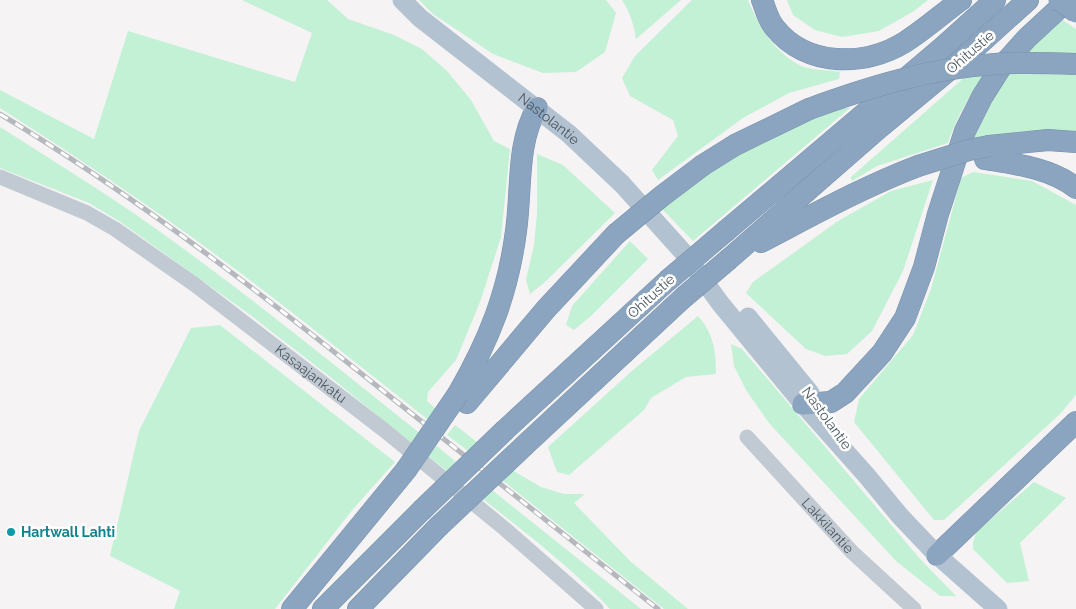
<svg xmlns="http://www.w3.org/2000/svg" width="1076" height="609" font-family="Raleway,sans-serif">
<rect width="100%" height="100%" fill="#f5f3f3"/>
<g fill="#c3f1d5">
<path d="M242,0h85l21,19 46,16 28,14 25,22 24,29 23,41 16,8 -9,88 -21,65 -24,58 -28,32 -1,9 12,11 -8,10c-70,-55 -140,-112 -212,-165 -71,-53 -144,-101 -219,-149v-18l94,49 34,-108 167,51 17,-49z"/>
<polygon points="419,0 606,0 616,13 605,52 576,72 543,73 493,54 433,14"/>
<path d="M622,0h59l-45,39c-2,-14 -6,-27 -14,-39z"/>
<path d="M692,0h56c11,27 26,52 53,66 9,4 28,4 39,6l-1,7 -50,14 -46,25 -85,62 -6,-10 26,-34 -5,-16 -43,-24 -8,-18 13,-22z"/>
<polygon points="787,0 928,0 914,11 879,31 842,37 815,30 793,15"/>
<polygon points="1061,19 1076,29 1076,57 1023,56"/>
<polygon points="1012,70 1076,70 1076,138 971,143 997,89"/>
<path d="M983,75c-14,22 -27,43 -35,68l-71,23 -25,15 -1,-4 115,-101z"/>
<polygon points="838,107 850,108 693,241 661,208 690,185 741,151"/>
<path d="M0,127c60,38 120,75 177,117 84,61 164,126 245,191l-8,10 -85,-69 -80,-62 -130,-93 -30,-18 -89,-35z"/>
<polygon points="537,154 563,165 615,213 545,282 530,294 526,280 534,245 537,213"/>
<polygon points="973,172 1032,181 1076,205 1076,395 1060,414 944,520 934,520 854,422 859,399 913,335 931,289 961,178"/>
<polygon points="933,180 903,271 872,331 847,354 825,356 806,349 746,293 753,282 838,221 891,191"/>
<polygon points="630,241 648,259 592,315 574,330 566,325 572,306"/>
<path d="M698,316c16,18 18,36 18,58l-30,3 -35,21 -7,12 -75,65 -12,-3 -9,-25 85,-77z"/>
<polygon points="220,325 395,462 353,509 275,609 174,609 180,591 110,556 139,431 191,328"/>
<polygon points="731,344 742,349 921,560 956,596 940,596 896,561 769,423 746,390 734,366"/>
<polygon points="455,425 477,442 468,451 447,435"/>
<polygon points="437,446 456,462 447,471 428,456"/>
<polygon points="512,470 541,487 564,494 585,494 574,503 630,561 688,609 664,609 502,480"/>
<polygon points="1034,482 1066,498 1020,543 1029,581 1007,583 973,549 973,543 976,532"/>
<path d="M492,490l149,119h-31c-38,-41 -83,-75 -127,-110z"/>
</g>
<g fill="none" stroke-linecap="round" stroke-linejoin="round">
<defs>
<g id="highway">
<path d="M762,0c4,10 6,20 13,28 31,39 90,39 130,14 19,-12 37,-28 56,-42"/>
<polyline points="989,146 1048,140 1076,142"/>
<path d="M985,159c30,5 66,9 91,29"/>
<polyline points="703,165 735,145 809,109"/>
<polyline points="727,230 943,47 995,0"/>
<path d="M761,242c52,-27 102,-55 157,-76"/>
<polyline points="729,259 879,128 966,56 1028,0"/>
<path d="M458,394c31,-54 50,-101 58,-163 6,-41 0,-87 21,-123"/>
<polyline points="467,403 546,309 616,234"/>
<polyline points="803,404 831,402 845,393 882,353 905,318 924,267 938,214 965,131 982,97 1001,67 1027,38 1068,0"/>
<polyline points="505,430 667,281"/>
<polyline points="525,445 684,297"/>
<polyline points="937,555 1076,422"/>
<polyline points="292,609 406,470"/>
<polyline points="323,609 421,511"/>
<polyline points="358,609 438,527"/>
</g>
</defs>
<use href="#highway" stroke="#7690ad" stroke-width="22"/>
<g stroke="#c1cad2" stroke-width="15">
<path id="s1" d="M0,177l87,36 28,16 79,55 190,146 121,99 91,80"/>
<path id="s2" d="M747,437l105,115 62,57"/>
</g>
<g stroke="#b3c2d1" stroke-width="19">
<path id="s3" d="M402,0l18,18 149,116 53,50 61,68 37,51 83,101 64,72 33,40 37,39 61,54"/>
<polyline points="748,317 810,393"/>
</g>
<use href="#highway" stroke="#8ba5c1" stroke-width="21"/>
<defs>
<path id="rail" d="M0,114c139,84 266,183 392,284 89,70 177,141 266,211"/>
</defs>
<use href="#rail" stroke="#b5b8bd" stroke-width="5"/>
<use href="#rail" stroke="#fff" stroke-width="3" stroke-dasharray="9" stroke-linecap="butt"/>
<defs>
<g id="highway-bridge">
<polyline points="1059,0 1076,12"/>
<path d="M809,109c60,-22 122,-41 186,-45 27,-2 54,-1 81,0"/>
<polyline points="918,166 969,150 989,146"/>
<polyline points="616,234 662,196 703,165"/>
<polyline points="667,281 727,230"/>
<polyline points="684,297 729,259"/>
<polyline points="406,470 458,394"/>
<polyline points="421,511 505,430"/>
<polyline points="438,527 525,445"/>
</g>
</defs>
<use href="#highway-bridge" stroke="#7690ad" stroke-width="22" stroke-linecap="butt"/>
<use href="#highway-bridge" stroke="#8ba5c1" stroke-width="21"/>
</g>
<circle fill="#0f9aa8" stroke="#fff" stroke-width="2" cx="11" cy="532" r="5"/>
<g text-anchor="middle" stroke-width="5" stroke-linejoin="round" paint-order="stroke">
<g font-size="14" fill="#4a5661" stroke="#fff">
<text transform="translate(970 52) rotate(-41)" y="5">Ohitustie</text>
<text dy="5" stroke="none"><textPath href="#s3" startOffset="189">Nastolantie</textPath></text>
<text transform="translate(651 296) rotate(-42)" y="5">Ohitustie</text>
<text dy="5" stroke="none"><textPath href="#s1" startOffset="370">Kasaajankatu</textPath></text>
<text transform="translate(827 418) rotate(54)" y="5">Nastolantie</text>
<text dy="5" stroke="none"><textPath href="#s2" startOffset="120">Lakkilantie</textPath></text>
</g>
<g font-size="14" font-weight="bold" fill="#0d838f" stroke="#fff" text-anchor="start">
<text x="21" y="537">Hartwall Lahti</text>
</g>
</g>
</svg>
